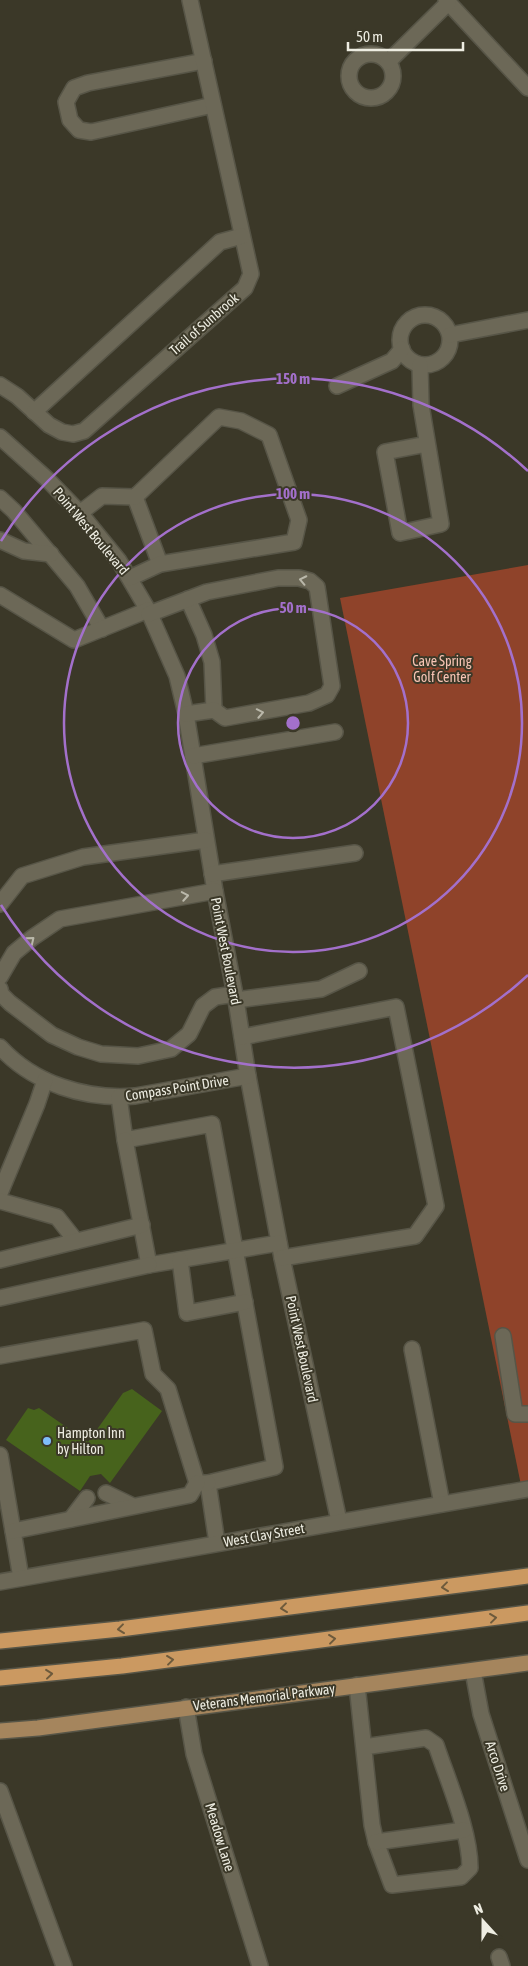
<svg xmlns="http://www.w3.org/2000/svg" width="528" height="1966" font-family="'Asap Condensed',sans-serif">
<rect width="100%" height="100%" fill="#3b3828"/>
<polygon fill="#8f432a" points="528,565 528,1489 522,1490 340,598"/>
<polygon fill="#47631c" points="132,1389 162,1411 110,1483 101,1474 90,1476 80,1491 6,1440 28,1408 34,1410 39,1408 88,1442 123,1393"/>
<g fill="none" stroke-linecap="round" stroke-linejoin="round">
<defs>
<g id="minor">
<polyline points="446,0 528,88"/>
<circle cx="371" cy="76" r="22"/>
<polyline points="204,61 88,83 74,88 66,102 70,120 79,130 91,132 213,105"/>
<polyline points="388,62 448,3"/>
<circle cx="425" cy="340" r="25"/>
<polyline points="450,335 528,320"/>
<polyline points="420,365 421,405 441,524 400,533 385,452 427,444"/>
<polyline points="0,385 17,396 49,425 62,432 73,434 84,431 245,288 251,274 190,0"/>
<polyline points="337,386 392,361 402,349"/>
<polyline points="34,412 220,242 242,236"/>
<polyline points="0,437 47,479 80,513 119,561 148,610 177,676 186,714 215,891 236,1000 248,1076 282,1258 339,1521"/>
<polyline points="135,497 160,564"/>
<polyline points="0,498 14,511 77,586 102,629"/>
<polyline points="80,513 102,496 135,497 219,417 241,421 269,435 299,520 294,542 160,564 130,578"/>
<polyline points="0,540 24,551 51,554"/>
<polyline points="0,595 74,640 148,610"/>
<polyline points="188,599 204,635 212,662 214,710"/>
<polyline points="149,614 207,592 278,578 299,578 310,581 317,587 332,686 327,695 309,703 225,718 214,710 186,714"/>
<polyline points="193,756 335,732"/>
<polyline points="212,874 355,853"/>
<polyline points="0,904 22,876 83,857 206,840"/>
<polyline points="0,977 14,953 32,938 60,919 215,891"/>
<polyline points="0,989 1,994 10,1003 52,1035 78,1047 101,1054 138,1056 171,1049 189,1034 203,1006 215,997 235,994"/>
<polyline points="236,1000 321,989 359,971"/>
<polyline points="242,1037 396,1007 436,1206 415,1236 282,1258"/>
<path d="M0,1047c34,37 86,53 135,49l113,-20"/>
<polyline points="119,1097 125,1140 212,1124 275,1467 208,1483 217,1543"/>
<polyline points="125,1140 149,1265 279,1243"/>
<polyline points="0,1193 37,1104 45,1080"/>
<polyline points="0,1201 57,1217 76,1241"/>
<polyline points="0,1260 142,1225"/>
<polyline points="180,1260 187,1313 245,1302"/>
<polyline points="0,1298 149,1265"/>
<polyline points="503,1336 515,1414 528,1414"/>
<polyline points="412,1349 442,1504"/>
<polyline points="0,1356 144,1330 153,1374 168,1389 197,1483 208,1483"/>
<polyline points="0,1455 21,1578"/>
<polyline points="106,1493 133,1506"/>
<polyline points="71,1519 87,1498"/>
<polyline points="13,1531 190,1495 197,1483"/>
<polyline points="0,1582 528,1489"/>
<polyline points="473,1671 481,1714 528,1860"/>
<path d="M357,1685l15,140 4,17 16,43 69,-8 9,-9c0,-37 -22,-87 -34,-123l-10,-7 -62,9"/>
<polyline points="186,1707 194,1754 260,1966"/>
<polyline points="0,1791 64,1966"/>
<polyline points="376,1842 464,1830"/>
<polyline points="499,1957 502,1966"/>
</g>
<polyline id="major" points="0,1731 38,1728 528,1663"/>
<g id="highway">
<polyline points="0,1641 120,1629 528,1576"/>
<polyline points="0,1678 122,1666 528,1613"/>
</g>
</defs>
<use href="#minor" stroke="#575547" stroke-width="18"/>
<use href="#major" stroke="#575547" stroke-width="18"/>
<use href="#highway" stroke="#575547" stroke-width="18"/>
<use href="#minor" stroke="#6c6857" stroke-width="15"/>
<use href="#major" stroke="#a5855d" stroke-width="15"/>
<use href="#highway" stroke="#cb9961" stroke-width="15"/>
</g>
<defs><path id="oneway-chevron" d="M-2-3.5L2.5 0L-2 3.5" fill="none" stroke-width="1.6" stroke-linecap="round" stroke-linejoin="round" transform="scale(1.25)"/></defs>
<g stroke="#bab8aa">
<use href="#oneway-chevron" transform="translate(303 580) rotate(-168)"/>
<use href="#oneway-chevron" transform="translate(260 713) rotate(-11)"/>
<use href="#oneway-chevron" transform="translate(185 896) rotate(-10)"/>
<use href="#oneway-chevron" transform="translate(31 940) rotate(-39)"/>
</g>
<g stroke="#6d5a3c">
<use href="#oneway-chevron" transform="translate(445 1587) rotate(173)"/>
<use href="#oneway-chevron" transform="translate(284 1608) rotate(173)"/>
<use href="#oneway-chevron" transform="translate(493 1618) rotate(-7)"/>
<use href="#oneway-chevron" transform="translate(121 1629) rotate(173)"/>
<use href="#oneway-chevron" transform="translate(332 1639) rotate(-7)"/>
<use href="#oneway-chevron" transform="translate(170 1660) rotate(-7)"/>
<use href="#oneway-chevron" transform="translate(49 1674) rotate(-6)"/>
</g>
<g fill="none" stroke="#a370cb" stroke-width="2.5">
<circle cx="293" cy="723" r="115"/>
<circle cx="293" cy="723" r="229"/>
<path d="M528 975A344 344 0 0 1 1 905M1 541A344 344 0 0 1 528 471"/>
</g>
<circle fill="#7ebdf9" stroke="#3b3828" stroke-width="2" cx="47" cy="1441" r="5"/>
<g text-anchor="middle" stroke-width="4" stroke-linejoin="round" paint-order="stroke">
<g font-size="14" fill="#eeede2" stroke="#3b3828">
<text transform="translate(204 324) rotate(-41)" y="5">Trail of Sunbrook</text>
<text transform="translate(91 531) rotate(50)" y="5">Point West Boulevard</text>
<text transform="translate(226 951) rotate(79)" y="5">Point West Boulevard</text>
<text transform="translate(177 1088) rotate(-9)" y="5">Compass Point Drive</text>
<text transform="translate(302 1349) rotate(78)" y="5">Point West Boulevard</text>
<text transform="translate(264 1535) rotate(-10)" y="5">West Clay Street</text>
<text transform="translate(264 1697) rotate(-7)" y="5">Veterans Memorial Parkway</text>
<text transform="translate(498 1766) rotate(72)" y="5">Arco Drive</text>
<text transform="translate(220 1837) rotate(73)" y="5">Meadow Lane</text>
</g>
<g font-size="14" fill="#f8c4b4" stroke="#3b3828">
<text x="442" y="666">Cave Spring<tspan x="442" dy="16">Golf Center</tspan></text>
</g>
<g font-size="14" fill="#eeede2" stroke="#3b3828" text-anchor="start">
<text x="57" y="1438">Hampton Inn<tspan x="57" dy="16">by Hilton</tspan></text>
</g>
</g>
<circle cx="293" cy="723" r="8" fill="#a370cb" stroke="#3b3828" stroke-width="2.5"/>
<g font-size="15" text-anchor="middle" font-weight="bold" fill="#a370cb" stroke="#3b3828" stroke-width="4" stroke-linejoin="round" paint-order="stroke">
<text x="293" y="384">150 m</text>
<text x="293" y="499">100 m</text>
<text x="293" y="613">50 m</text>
</g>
<g transform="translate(483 1921) rotate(339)" stroke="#3b3828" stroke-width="4" paint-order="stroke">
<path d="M0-4L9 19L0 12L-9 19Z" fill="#eeede2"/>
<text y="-8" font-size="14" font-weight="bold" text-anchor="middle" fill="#eeede2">N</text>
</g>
<path d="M348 42v8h115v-8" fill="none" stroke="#eeede2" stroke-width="2.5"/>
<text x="356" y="42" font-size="15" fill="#eeede2" stroke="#3b3828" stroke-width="4" paint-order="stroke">50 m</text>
</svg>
